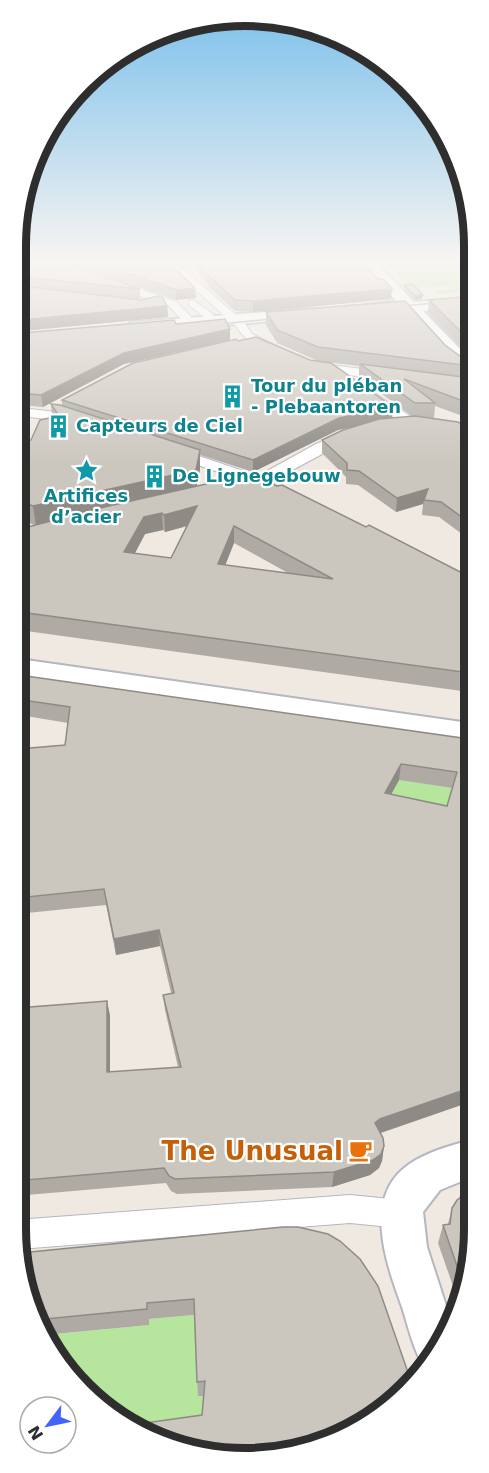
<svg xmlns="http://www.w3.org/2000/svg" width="489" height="1473" font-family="'DejaVu Sans',sans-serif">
<rect width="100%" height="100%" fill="#efe9e1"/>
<g fill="#b6e59e">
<polygon points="385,261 472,261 472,291 439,294 435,291 452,289 448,286 411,288"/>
<polygon points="334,770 454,788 444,822"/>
<polygon points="195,1315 208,1395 203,1429 143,1434 72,1380 40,1328 45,1335 149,1325 149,1319"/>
</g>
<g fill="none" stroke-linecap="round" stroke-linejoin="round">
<defs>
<g id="street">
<path d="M163,261h11l70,61 8,12 27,13v6c-16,2 -35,-14 -43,-27z"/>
<polygon points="117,281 177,302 196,322 190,325 186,324 169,306 113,286 112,284"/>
<polygon points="193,300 213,314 213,318 205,318 189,305 189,301"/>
<polygon points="316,363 385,372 391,376 385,380 312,370 310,367 312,364"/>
<polygon points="371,391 413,418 415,421 413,424 403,424 366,398 365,395 366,392"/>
<polygon points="21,408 65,413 83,421 76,425 63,421 21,416"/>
<polygon points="345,432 350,433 352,436 350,439 272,481 274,484 267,488 246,486 245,481 171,456 169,453 176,449 181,450 258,476 316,444"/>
<polygon points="350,1195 401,1200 411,1204 415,1214 411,1224 401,1228 350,1223 19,1249 15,1228 16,1220"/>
</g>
<g id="secondary">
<path d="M360,261h15l39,41 58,-4v8l-49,5 48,49v14c-20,-4 -51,-46 -66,-62l-39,-1 -2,-3 2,-3 30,-4z"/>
<polygon points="305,309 311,310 313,314 311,318 136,332 130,331 128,327 130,323 136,322"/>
<polygon points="19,659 469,723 469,741 19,675"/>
<path d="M467,1141v38l-27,11 -17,22 4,35 24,74 -16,35 -10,10c-10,-9 -18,-44 -23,-59 -16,-44 -41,-112 9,-144 17,-11 38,-17 56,-22z"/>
</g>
</defs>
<use href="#street" stroke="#b4b7c1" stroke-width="2"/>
<use href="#secondary" stroke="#b4b7c1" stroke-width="4"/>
<use href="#street" fill="#fff" fill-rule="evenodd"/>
<use href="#secondary" fill="#fff" fill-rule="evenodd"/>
<g stroke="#a3a6b8" stroke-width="1.5">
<polyline points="392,307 446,302"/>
<polyline points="210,325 281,318"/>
</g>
</g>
<g fill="#afaba4" fill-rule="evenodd">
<polygon points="22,261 140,289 140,300 167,306 168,317 22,331"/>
<polygon points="64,261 167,261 196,298 176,300"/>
<polygon points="190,261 361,261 378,279 391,299 253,312 235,311 210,288"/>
<polygon points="404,285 422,299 415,300 404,288"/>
<polygon points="472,296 471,357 428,313 429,300"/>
<path d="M266,312l179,33 19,14 7,3v57l-36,-13 -1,12 -13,-1 50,14 -1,109 -31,-23 -17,-2 1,-11 -27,8 -38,-27 -12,-1v-7l-24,-24v-13l31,-13 -15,3 -85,42 -53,-17v14l-3,17 169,41 104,50 -1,115 -450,-62 1,-101 14,-4 -14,-6 1,-76 10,-3 21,-22 -1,-14 11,1v-5l176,-59 155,66 -1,11 21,-1 -54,-40v-11l-41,-5 -41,-18 -11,-18zM187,526l-16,32 -36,-5 10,-19 18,-4 2,2zM234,543l54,30 -63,-8z"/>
<polygon points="176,324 230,340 124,364 43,407 21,405 22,333"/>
<path d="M19,675l450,64 -2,364 -86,30 3,13 -2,15 -3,7 -9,7 -38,12 -155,7 -6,-3 -5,-8 -151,13 2,-188 90,-7 3,15v56l68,-5 -13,-57 -2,-15 8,-2 -11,-47 -44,9 -10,-50 -89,9v2zM26,716l42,7 -3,22 -45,4zM399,780l54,8 -6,18 -56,-11z"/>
<polygon points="467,1184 466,1288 464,1292 463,1287 454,1289 438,1243 443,1225 448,1224 452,1208 459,1199 462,1186"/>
<polygon points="283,1227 202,1415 203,1396 198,1396 194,1315 149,1319 149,1325 44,1335 32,1316"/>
</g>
<g fill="#8e8b86">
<polygon points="195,288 196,298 176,300 176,290"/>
<polygon points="392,289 391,299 253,312 253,301"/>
<polygon points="423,295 422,299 415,300 415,296"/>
<polygon points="167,306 168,317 22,331 22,320"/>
<polygon points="230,329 230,340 124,364 43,407 41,395 124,353"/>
<polygon points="393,407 392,418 338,430 253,472 253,460 339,418"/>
<polygon points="200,450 200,469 196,490 59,519 56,518 56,521 36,526 33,506"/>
<polygon points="428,489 423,504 396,512 397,498"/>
<polygon points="197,506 198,523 165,532 164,515"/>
<polygon points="162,513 163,530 145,534 126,570 124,552 144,517"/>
<polygon points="234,526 234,543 219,581 218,564"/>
<polygon points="23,700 26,716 18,758 19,725"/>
<polygon points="401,764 399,780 383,809 385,793"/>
<polygon points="159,930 160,946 116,955 114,939"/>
<polygon points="107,1001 110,1016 110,1088 107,1072"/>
<polygon points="467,1089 467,1103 377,1134 375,1123 380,1119"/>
<polygon points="384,1146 382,1161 379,1168 370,1175 332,1187 334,1172"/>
</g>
<g fill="#cbc7bf" stroke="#8e8b86" stroke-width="1.5" fill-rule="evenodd">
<polygon points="22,261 63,261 140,289 22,277"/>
<polygon points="92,261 167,261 195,288 176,290"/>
<polygon points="197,261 361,261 378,279 383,279 392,289 253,301 235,300 210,277"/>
<polygon points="413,284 423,295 415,296 404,285"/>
<polygon points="22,286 141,300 158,296 163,298 167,306 22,320"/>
<polygon points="472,296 471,342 429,300"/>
<polygon points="405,301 445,345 464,359 471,362 471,366 318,347 277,330 266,312"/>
<polygon points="225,319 230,329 124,353 41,395 21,393 22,333 174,320 176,324"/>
<polygon points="256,337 310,360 331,363 393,407 339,418 253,460 62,400 133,363 236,339 238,341"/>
<polygon points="360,364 471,378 471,404 404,379 435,403 415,403"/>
<polygon points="51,404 60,405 200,450 196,470 33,506 20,501 21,443 31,440 40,420 59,416"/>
<polygon points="415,416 458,422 471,431 470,523 441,502 424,500 428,489 397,498 359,471 347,470 347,463 322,440 343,430 379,419"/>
<path d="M250,474l27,12 5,-1 84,42 3,-2 101,52v96l-450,-61v-83l39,-10 -3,-1zM197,506l-26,52 -47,-6 20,-35 18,-4 2,2zM234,526l99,53 -115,-15z"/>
<path d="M19,675l450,64 -2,350 -87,30 -5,4 8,15 1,8 -3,8 -8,6 -39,12 -159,7 -6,-3 -5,-8 -149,13 2,-173 90,-7v71l74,-5 -18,-72 11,-2 -15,-63 -45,9 -10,-50 -87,9 2,-149 46,-4 5,-38 -47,-7 -4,25zM401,764l56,8 -10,34 -62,-13z"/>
<polygon points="467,1184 466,1271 459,1272 443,1225 450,1224 452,1208 457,1200 466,1194 462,1186"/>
<polygon points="283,1227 298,1227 328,1234 340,1241 360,1259 378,1286 411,1381 372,1419 304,1450 215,1456 143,1434 131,1425 202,1415 205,1381 197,1382 194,1299 147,1303 147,1309 35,1320 32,1316 20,1253"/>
</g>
<linearGradient id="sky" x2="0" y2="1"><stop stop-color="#7abfeb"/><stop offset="0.56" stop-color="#f8f5f2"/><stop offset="1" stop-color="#f8f5f2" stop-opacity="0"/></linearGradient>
<rect width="489" height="467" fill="url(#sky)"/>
<defs>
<symbol id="building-bare" viewBox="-9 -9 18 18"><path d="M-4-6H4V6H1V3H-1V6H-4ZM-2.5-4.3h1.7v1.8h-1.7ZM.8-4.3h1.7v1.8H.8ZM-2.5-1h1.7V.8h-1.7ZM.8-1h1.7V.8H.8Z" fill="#0f9aa8" stroke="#fff" stroke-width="2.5" paint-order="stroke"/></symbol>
<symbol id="sight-bare" viewBox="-9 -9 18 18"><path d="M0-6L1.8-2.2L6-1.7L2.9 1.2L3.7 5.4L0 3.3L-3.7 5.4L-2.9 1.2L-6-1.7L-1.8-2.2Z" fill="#0f9aa8" stroke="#fff" stroke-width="2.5" paint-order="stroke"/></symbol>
<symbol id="cafe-bare" viewBox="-9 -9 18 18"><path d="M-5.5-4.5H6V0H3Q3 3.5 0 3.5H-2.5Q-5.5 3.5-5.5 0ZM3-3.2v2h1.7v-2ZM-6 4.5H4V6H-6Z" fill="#e8710a" stroke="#fff" stroke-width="2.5" paint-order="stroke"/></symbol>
</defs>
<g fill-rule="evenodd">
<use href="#building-bare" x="216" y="380" width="33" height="33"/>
<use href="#building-bare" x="42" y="410" width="33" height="33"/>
<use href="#sight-bare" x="70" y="454" width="33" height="33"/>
<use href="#building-bare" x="138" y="460" width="33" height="33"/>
<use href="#cafe-bare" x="344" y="1134" width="33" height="33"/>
</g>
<g text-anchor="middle" stroke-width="4.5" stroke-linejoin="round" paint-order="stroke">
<g font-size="18" font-weight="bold" fill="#0d838f" stroke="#fff" text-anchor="start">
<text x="251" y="392">Tour du pléban<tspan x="251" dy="21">- Plebaantoren</tspan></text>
<text x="76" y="432">Capteurs de Ciel</text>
<text x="172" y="482">De Lignegebouw</text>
<text x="86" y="502" text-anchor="middle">Artifices<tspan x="86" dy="21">d’acier</tspan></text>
</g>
<g font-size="26" font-weight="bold" fill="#c56008" stroke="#fff" text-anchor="end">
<text x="343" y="1160">The Unusual</text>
</g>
</g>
<path d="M0 0H489V1473H0ZM245 26H245A219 219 0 0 1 464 245V1229A219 219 0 0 1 245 1448H245A219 219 0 0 1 26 1229V245A219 219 0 0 1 245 26Z" fill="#fff" fill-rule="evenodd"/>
<path fill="none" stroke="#2e2e2e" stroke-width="8" d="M245 26H245A219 219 0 0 1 464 245V1229A219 219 0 0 1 245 1448H245A219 219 0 0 1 26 1229V245A219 219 0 0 1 245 26Z"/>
<g transform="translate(48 1425) rotate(238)"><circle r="28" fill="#ffffff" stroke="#ababab" stroke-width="1.5"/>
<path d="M0-4.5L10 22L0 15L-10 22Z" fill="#4264fb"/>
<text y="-9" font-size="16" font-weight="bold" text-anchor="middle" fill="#2e2e2e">N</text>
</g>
</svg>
